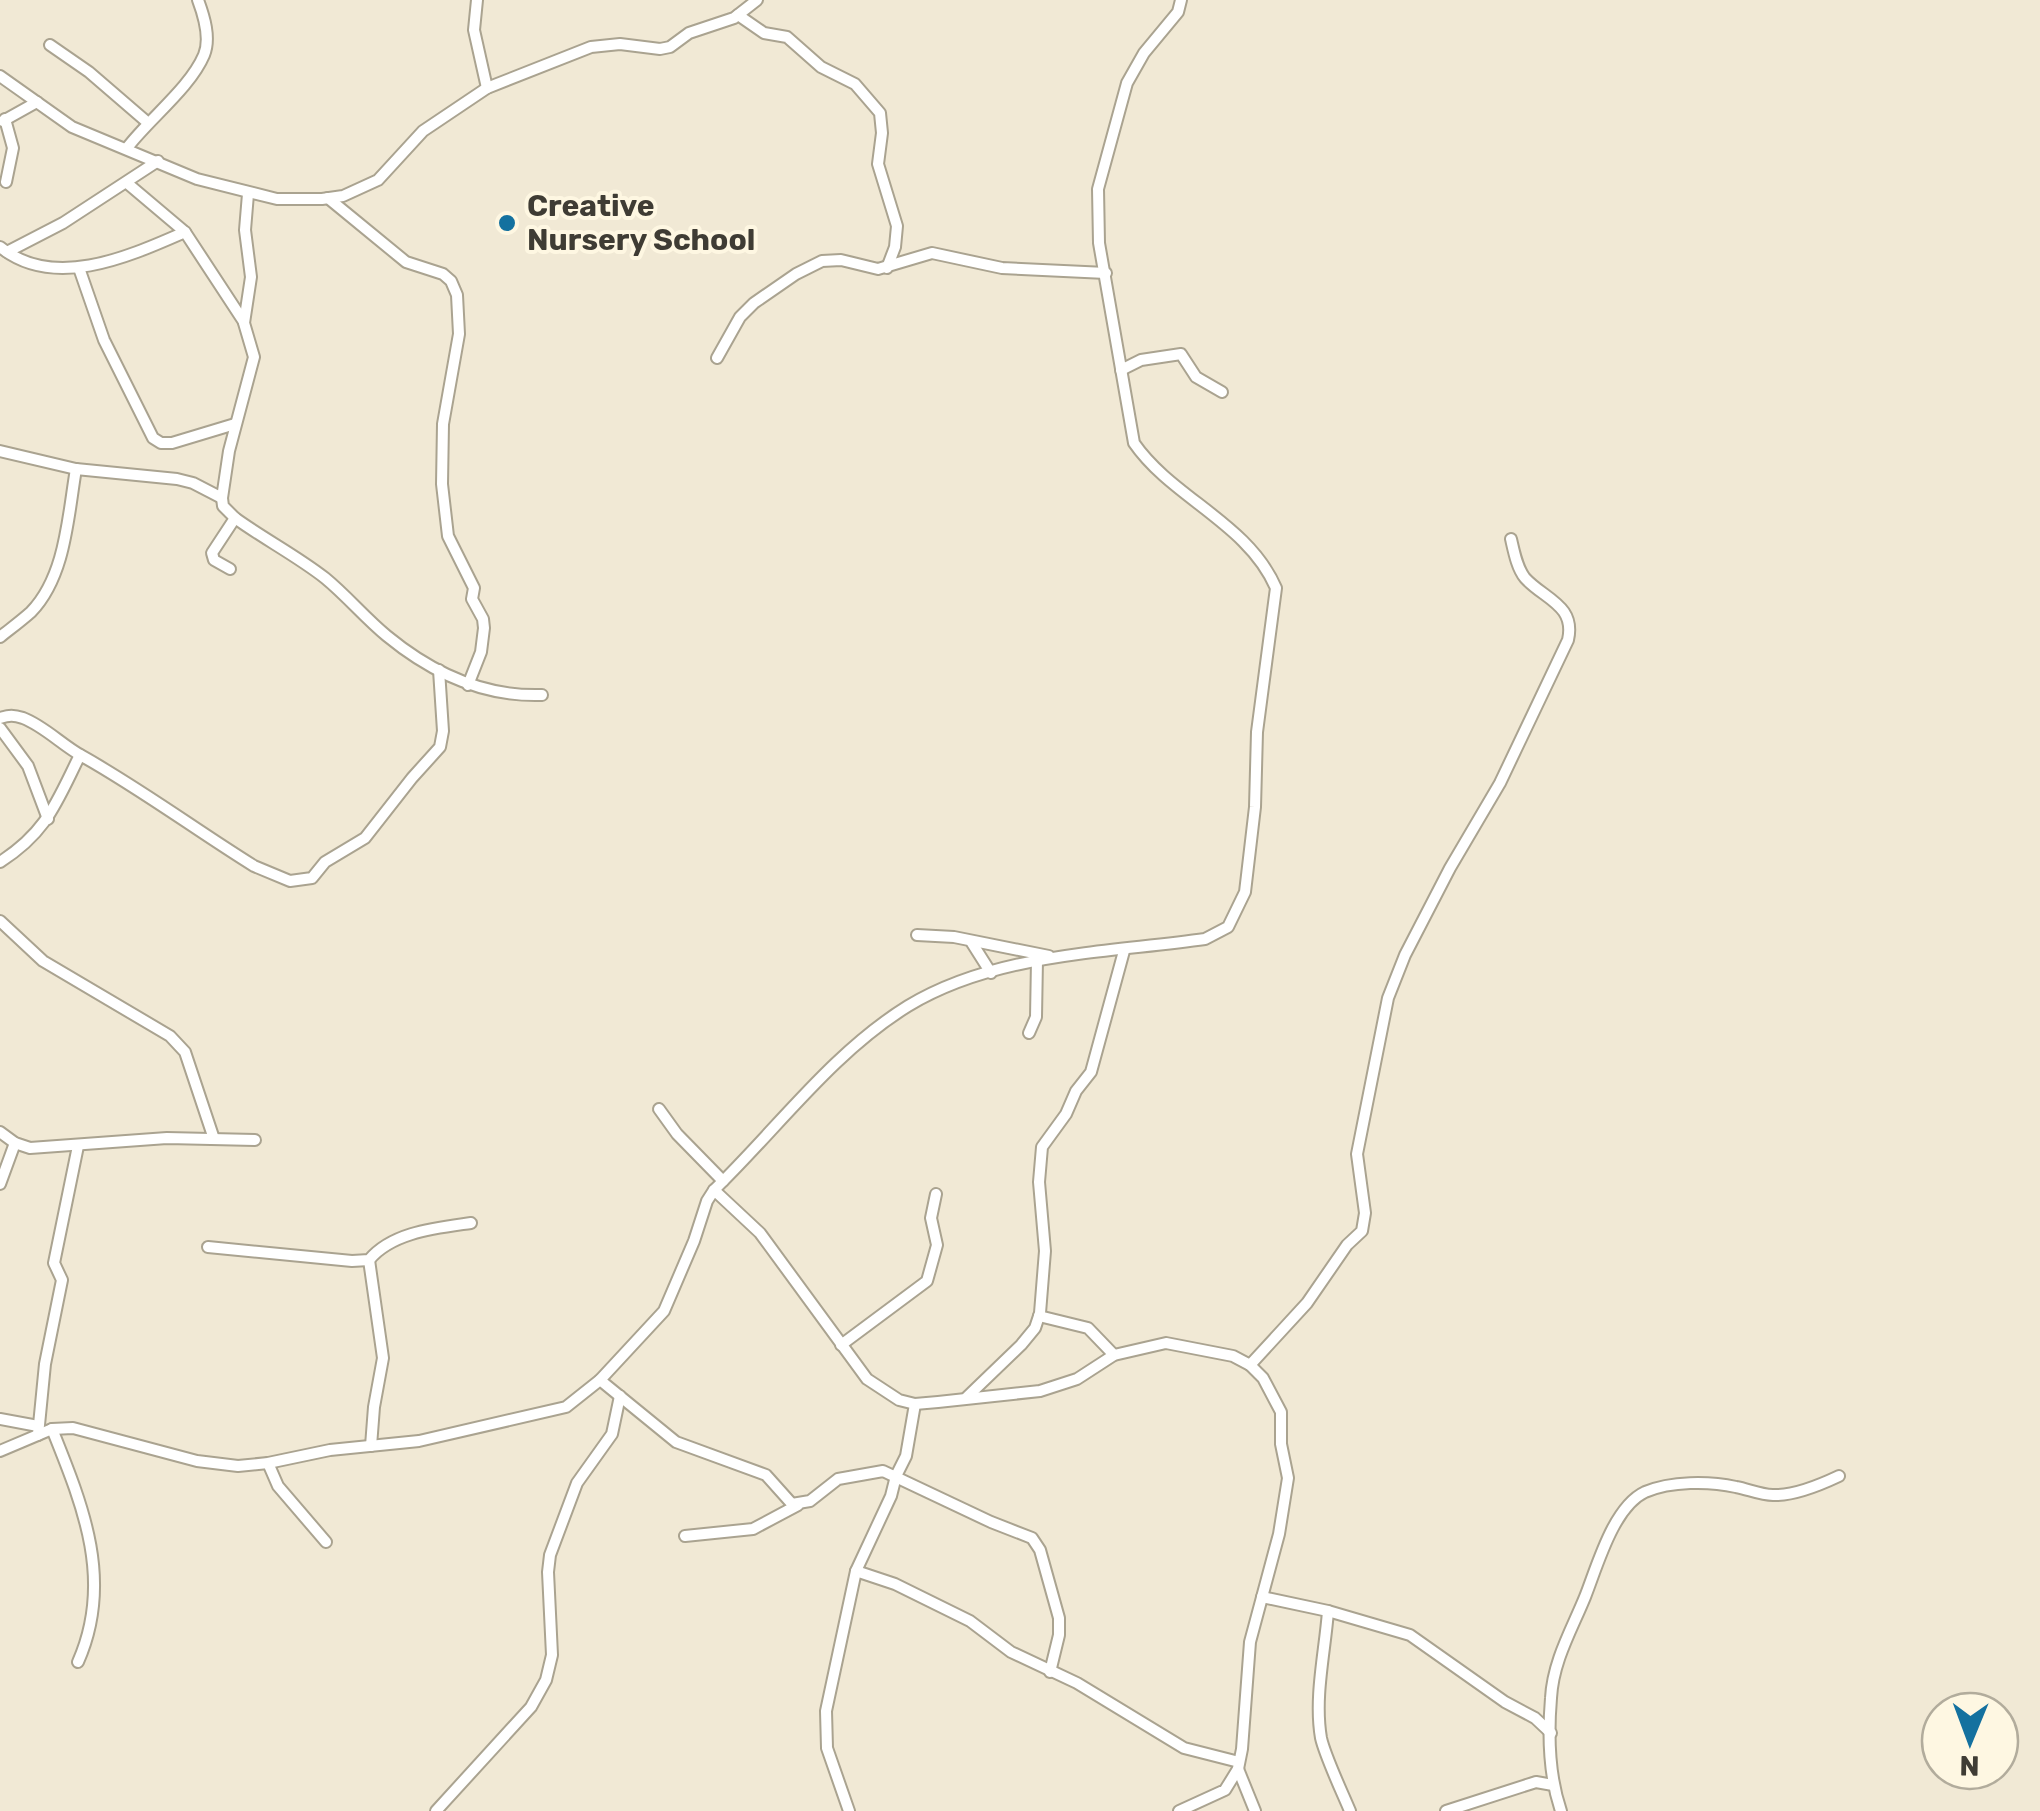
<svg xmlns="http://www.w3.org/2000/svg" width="2040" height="1811" font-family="Rubik,sans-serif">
<rect width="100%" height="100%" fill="#f1e9d5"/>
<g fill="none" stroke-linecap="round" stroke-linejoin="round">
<defs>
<g id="minor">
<polyline points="477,0 474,30 487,88"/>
<polyline points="738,15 764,33 787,37 821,67 855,84 880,113 882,133 878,164 897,226 895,247 887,268"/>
<polyline points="50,45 89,72 147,122"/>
<polyline points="0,76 72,127 197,179 277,199 322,199 343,196 378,180 423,131 487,88 591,47 620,44 660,49 670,47 689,33 734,18 757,0"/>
<polyline points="5,119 13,148 6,182"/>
<polyline points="3,121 37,102"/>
<path d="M127,148c22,-29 63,-60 77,-93 7,-17 0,-39 -6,-55"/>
<polyline points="127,183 185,232 244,322"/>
<path d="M248,194l-3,36 6,47 -7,46 10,34 -25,94 -7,47 1,8 12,12c29,21 62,38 90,60 22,18 40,40 62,58 45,37 96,61 155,59"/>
<polyline points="328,198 406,262 443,274 451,281 457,295 459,334 443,424 442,484 448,536 474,588 472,599 483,619 484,628 481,652 468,685"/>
<path d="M0,247c54,44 130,9 185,-15"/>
<polyline points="7,252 63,223 158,161"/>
<polyline points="79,268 104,340 153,438 161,443 172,443 235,424"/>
<polyline points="717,358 740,317 754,303 796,274 822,261 841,260 878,269 932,253 1002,268 1106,273"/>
<polyline points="1121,370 1141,360 1181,354 1196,377 1222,392"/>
<polyline points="0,451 76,469 177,479 193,483 222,498"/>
<polyline points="230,569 214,560 212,553 235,518"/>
<path d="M0,637c10,-8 21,-16 31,-25 35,-36 37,-97 45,-143"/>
<path d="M0,718c9,-3 14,-3 23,0 21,8 39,27 59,38 59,33 114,74 172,110l36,15 22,-3 13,-16 40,-24 47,-60 28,-31 3,-16 -4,-61"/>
<polyline points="0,728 28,766 48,819"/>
<path d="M0,862c47,-30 56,-59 80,-107"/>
<polyline points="0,921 43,961 170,1036 185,1052 214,1139"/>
<polyline points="917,935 954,937 1049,956"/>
<polyline points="972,943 991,973"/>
<polyline points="1029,1033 1036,1017 1037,960"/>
<polyline points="659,1109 677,1134 723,1181"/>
<polyline points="0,1132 15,1143 30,1148 167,1138 255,1140"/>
<polyline points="0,1184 15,1143"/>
<polyline points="714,1190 760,1233 867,1379 899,1400 915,1404 938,1402 1040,1391 1077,1379 1114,1355 1166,1343 1233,1356 1250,1365 1263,1378 1281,1412 1281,1444 1288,1478 1279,1534 1250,1642 1242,1749 1238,1769 1225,1790 1179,1811"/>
<path d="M208,1247l144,14 17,-1c23,-28 67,-32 102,-37"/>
<polyline points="369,1260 383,1358 374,1407 371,1446"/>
<polyline points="1039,1316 1088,1328 1114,1355"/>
<polyline points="841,1345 927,1281 937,1245 931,1218 936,1194"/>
<path d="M1250,1365l57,-62 40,-58 15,-14 3,-18 -8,-59 31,-156 17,-43 45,-87 50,-85 68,-143c8,-35 -24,-41 -43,-62 -8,-10 -11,-26 -14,-39"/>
<polyline points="600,1380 676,1442 766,1475 792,1504 810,1501 838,1479 883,1471 991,1522 1032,1538 1040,1550 1059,1618 1059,1635 1050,1672"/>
<polyline points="967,1397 1021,1345 1035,1328 1040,1313 1045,1251 1039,1182 1042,1147 1066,1114 1076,1091 1091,1072 1124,951"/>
<polyline points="0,1419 38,1426"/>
<path d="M52,1429c31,77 62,152 26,233"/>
<polyline points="38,1435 45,1364 62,1280 54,1263 78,1146"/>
<path d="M0,1451l52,-22 21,-1 124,33 41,5 30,-3 62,-13 89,-9 147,-34 34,-27 64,-69 30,-70 13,-40 7,-11c63,-61 118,-137 194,-184 88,-53 198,-53 297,-67l23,-12 17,-35 10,-85 2,-75 19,-144c-28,-65 -104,-90 -142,-145l-35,-200 -1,-54 29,-106 17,-30 34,-41 3,-12"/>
<polyline points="268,1463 278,1486 326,1542"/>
<polyline points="685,1536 753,1529 798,1505"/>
<polyline points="856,1571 895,1584 970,1621 1011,1652 1077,1683 1184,1748 1239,1762"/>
<polyline points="1262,1597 1328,1611 1410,1635 1505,1702 1535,1718 1551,1733"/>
<path d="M1328,1611c-3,41 -14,86 -7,127 4,18 21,54 29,73"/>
<polyline points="1238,1769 1255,1811"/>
<polyline points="436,1811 531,1707 546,1680 552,1655 548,1572 550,1555 577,1483 612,1434 620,1396"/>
<polyline points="849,1811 827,1748 826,1711 856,1571 891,1496 896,1476 906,1456 915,1404"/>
<polyline points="1446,1811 1536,1782 1553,1785"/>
<path d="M1561,1811c-12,-35 -13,-77 -10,-113 2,-37 21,-69 34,-101 12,-30 28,-90 60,-105 26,-11 64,-11 91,-5 12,2 24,8 37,8 21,1 47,-10 66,-19"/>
</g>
</defs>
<use href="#minor" stroke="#aaa390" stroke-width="14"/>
<use href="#minor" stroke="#fff" stroke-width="10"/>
</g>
<circle fill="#14719f" stroke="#fef7e2" stroke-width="4" cx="507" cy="223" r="10"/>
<g text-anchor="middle" stroke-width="8" stroke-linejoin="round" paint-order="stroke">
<g font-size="30" font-weight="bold" fill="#3f3c34" stroke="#fef7e2" text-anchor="start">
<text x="527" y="216">Creative<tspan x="527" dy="34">Nursery School</tspan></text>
</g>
</g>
<g transform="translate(1970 1741) rotate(181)"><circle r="48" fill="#fef7e2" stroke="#b2ac9c" stroke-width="2.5"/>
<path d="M0-8L18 38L0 25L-18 38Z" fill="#14719f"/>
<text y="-15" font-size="28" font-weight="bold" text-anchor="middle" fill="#3f3c34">N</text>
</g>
</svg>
